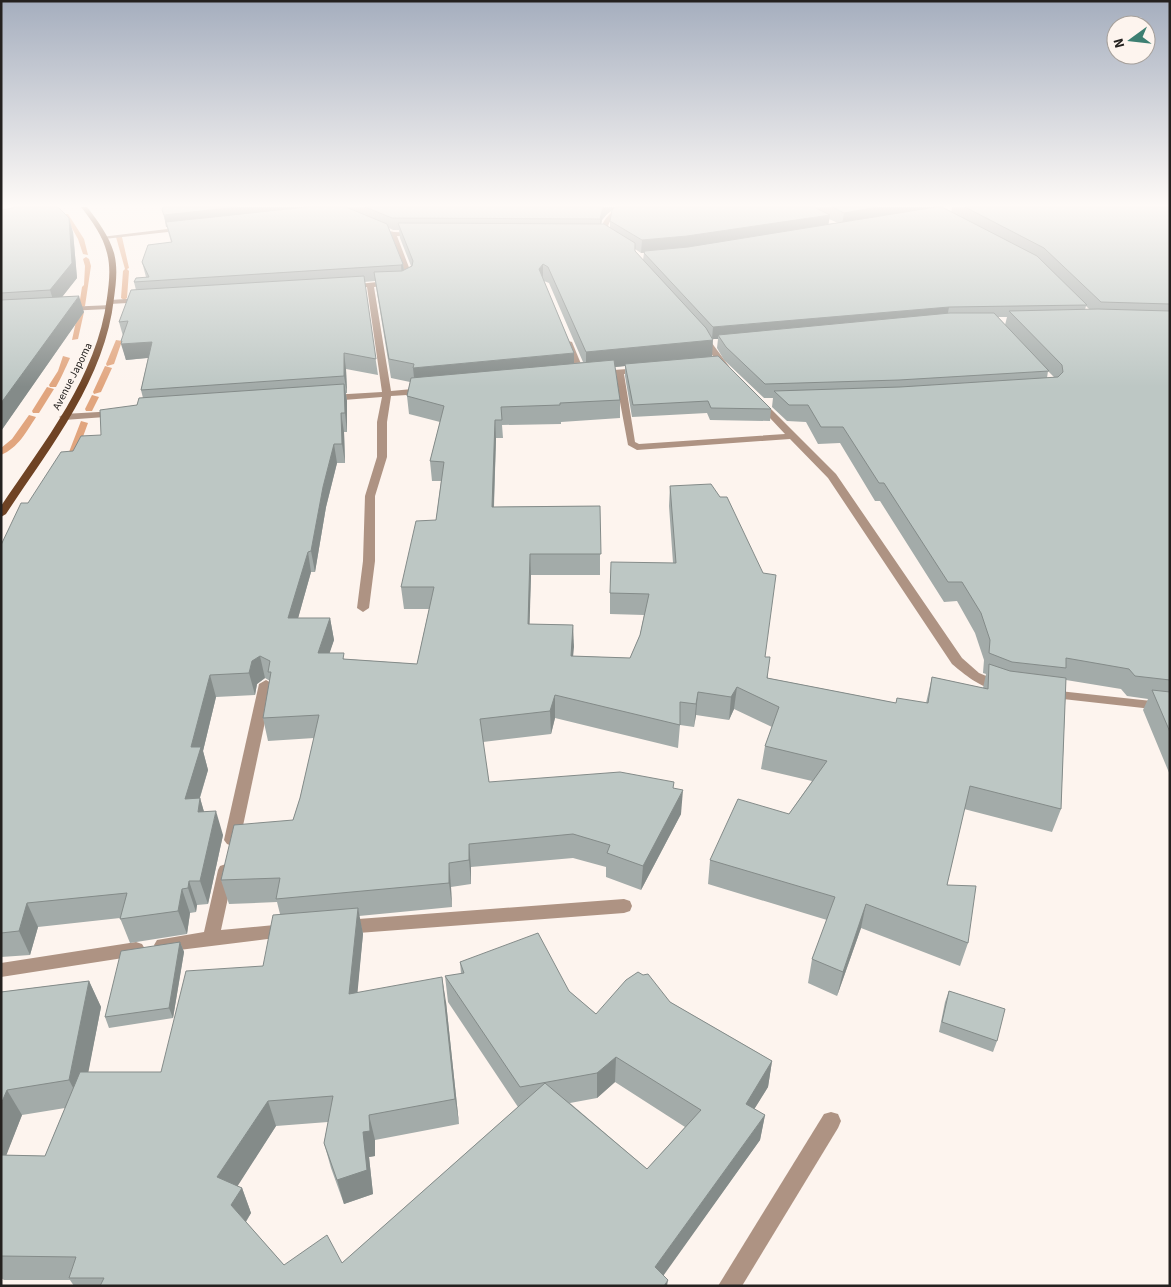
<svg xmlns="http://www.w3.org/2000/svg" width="1171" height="1287" font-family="'Source Sans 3',sans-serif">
<rect width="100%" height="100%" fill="#fdf4ee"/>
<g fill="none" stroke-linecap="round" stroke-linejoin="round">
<g fill="#e1a57e" fill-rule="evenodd">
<polygon points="64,214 68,214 84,239 88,255 83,254 78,239"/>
<polygon points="119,235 122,237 129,268 127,269 129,271 127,298 124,300 121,298 123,271 125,269 116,237"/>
<polygon points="86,257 89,259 91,266 85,306 82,308 79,306 82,287 84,285 85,266 83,259"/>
<polygon points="81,310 84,312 78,339 72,340 78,312"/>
<polygon points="116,340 122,341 114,364 107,366 106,364"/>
<path d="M63,356l7,2c-5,11 -8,18 -14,29h-6l-1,-2 9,-14z"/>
<polygon points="105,366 112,368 101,392 94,394 93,392"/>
<polygon points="47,387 54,389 39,413 33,413 32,411"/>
<polygon points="92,395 99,397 92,411 86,411 85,409"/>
<path d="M29,415l7,2c-9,14 -18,31 -35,38v-7l11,-9z"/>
<polygon points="81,421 88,423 77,453 70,462 64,462 63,460 69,452"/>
</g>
<g fill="#ae9383" fill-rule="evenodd">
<path d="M619,207h7c-10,9 -20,12 -18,27l5,4 -5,1 -6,-4c-2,-14 6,-20 17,-28z"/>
<polygon points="184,227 186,230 104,239 101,237"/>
<polygon points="373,227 394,232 416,233 419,235 416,237 397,236 413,278 411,282 374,287 391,391 423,388 427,391 423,394 391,396 387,422 387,457 375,496 375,561 369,608 363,612 357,608 363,561 365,496 377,457 377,422 382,397 331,401 327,398 331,395 382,392 367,287 349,289 345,287 349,285 406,279 390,235 373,229"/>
<polygon points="142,298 146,300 145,302 110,304 106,302 110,300"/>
<polygon points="112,305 112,309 109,309 66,311 62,309 66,307"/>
<polygon points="700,335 706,335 731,369 730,371 724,371 699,337"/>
<polygon points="565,340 572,342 586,376 585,378 578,376 564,342"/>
<path d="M642,368l4,2 -1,2 -21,2 11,68 4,2 146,-10 -31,-33 7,-2 75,75 126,184 17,15 24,10 2,3 -2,3c-17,4 -39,-15 -51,-25l-124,-186 -38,-39 -153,11 -9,-5 -13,-70 -16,2 -4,-3 4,-3z"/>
<polygon points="116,411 119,412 119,416 64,420 59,417 64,414"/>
<polygon points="266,680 273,684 240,840 237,844 232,846 227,844 224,840 259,684"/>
<polygon points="1050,690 1170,703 1170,711 1045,697 1043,694"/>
<polygon points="226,864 232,866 234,870 221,930 285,924 291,926 293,931 291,936 163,952 157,950 154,945 157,940 204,932 218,870 220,866"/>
<polygon points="624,899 630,901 632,906 630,911 624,913 345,934 339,932 337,927 339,922 345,920"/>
<polygon points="136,942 142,944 145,949 142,954 136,956 1,977 1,963"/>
<polygon points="831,1112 838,1114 841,1121 838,1128 742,1286 718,1286 824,1114"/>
</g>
<path fill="#6f4324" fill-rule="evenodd" d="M81,207h6c11,14 22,29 27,46 4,15 2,30 0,45 -9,82 -64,149 -108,216l-5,3v-11c43,-64 96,-129 106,-208 2,-15 4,-30 0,-45 -4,-17 -15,-32 -26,-46z"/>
</g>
<g fill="#a3aba9" fill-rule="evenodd">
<path d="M163,207h780h-1l9,5 1,-5h218v568l-27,-65 5,-11 -21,-3 -6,-7 -55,-9 -5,129 -9,23 -88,-23 -17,76 21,58 -8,23 -99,-38 -24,68 -29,-13 4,-24 15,-39 -119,-36 2,-24 79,-46 23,-33 -51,-12 4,-23 7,-19 -38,-18 -5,11 -33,-5 -2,12 -14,-2 -2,23 -123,-30 -4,16 -68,8 6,40 184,6 8,26 -40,76 -35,-13v-10l-33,-9 -102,9v17l-20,3 1,20 -93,9 4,18 -6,58 89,10 13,122 -84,16v16l-6,1 4,37 -29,10 -13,-36 -7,-25 4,-21 -52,4 -39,60 5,2 9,25 -5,9 38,43 58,-2 176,-156 -70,-105 -3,-26 16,-2 -1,-12 109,29 27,23 74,-12 102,59 -4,26 -14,22 11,6 -5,25 -97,135 4,11h-593l-4,-6h-66l-3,-2v-286l88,-11 12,26 -13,65h73l102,-106 17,-52 -3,-12 -48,2 -8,-24 72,-60 7,-22 14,-60 -46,3 -5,-23 7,-37 -5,-3 -8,6 -2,11 -39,2 -13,54 5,19 -8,28 4,14 19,23 -15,69 -11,1 -1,7 -6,1 -3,21 -57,9 -10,-25 -82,9 -8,28 -29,2v-412l27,-42 45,-52 28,-16 36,-30 6,-7 -2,-8 7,-32 -22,2 -5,-19 2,-5 -4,-14 17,-32 -2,-8 12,-5 -4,-15 29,-20 -9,-32zM612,210l-2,11v7l-9,-4 1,-4 5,-6zM829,219l9,4 -10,1zM389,228l4,2h6l1,8 11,28 -7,4 -1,-6zM635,249l6,4h3l-1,7 -8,-9zM375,281l16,97 19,4 -3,14 2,18 31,8 -10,39 2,20h9l-5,39 -35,67 3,22h25l-12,55 -72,-5 -16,-6 5,-13 -4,-22h-32l13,-46h4l11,-65 11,-44h8l-1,-31h3v-31l-1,-8h1l-1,-24 32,6 -14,-93zM544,281l5,2 34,79 -9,1v-10zM1086,306l4,4h-5zM998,317h9l-2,8zM712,339h6l-1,9 7,12 40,38h9l-1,9 15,14 19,1 12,22 22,-1 35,58h5l64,101 13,-1 18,32 9,27 -1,13 3,1 -3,14 -51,-11 -6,26h-30l-128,-25 -3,-21 -95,-171 -1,20 4,57 -63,30v21l34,1 -4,20 -10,23 -57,-2v-31l-44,-1 2,-49h69v-69l-106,1 2,-69h7l-1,-13 59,-1v-2l59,-4v-18l-5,-33 10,-1v10l7,41 75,-4 3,7 60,1 1,-12 -59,-53zM1048,371l6,6 -7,1zM615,1082l70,45 -38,42 -77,-66 27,-5zM65,1108l-20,48 -39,-1 16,-40z"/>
<polygon points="13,208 73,232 77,278 62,297 84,312 1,431 1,210"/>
<polygon points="180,942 184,952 173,1018 109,1028 105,1017"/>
<polygon points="949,991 997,1041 993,1052 939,1032 945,1002"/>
</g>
<g fill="#848b89">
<polygon points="237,207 333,207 166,227 164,215"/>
<polygon points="603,207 616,207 607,214 602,220 600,231 600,219"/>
<polygon points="877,207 943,207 842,225 844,213"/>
<polygon points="830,215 828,227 687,249 641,253 642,240"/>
<polygon points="69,218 73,232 77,278 55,306 50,290"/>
<polygon points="403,264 405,277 402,279 401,265"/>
<polygon points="543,264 543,280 539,269"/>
<polygon points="79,296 84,312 1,431 1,403"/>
<polygon points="949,307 947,318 718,335 718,339 712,339 713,327"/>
<polygon points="713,340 712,358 625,364 625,366 586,370 586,352"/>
<polygon points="152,342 156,357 126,360 121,344"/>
<polygon points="344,353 346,369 347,393 344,376"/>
<polygon points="574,353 574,371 415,387 413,368"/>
<polygon points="344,384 347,401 347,432 345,413"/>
<polygon points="341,413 344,432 345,463 342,444"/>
<polygon points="495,420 496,438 493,527 492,507"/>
<polygon points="334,444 337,463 326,507 315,572 311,551 323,487"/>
<polygon points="308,552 311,572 292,640 288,618"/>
<polygon points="530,554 531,575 529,646 528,624"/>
<polygon points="330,618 334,640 322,676 318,653"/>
<polygon points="573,625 574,647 571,678 571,656"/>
<polygon points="260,656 265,678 257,684 255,695 249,673 252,661"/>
<polygon points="210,675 216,697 203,751 208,770 192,823 185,799 191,747"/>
<polygon points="737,687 734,709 729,720 731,697"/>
<polygon points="698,692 696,715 694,727 696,704"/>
<polygon points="555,695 555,718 551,734 550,711"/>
<polygon points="683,790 681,814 641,890 643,866"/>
<polygon points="200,798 207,822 198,812"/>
<polygon points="216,811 223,835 208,904 200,881"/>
<polygon points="469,844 471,867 471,884 469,860"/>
<polygon points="449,863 451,887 452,907 449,883"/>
<polygon points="189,881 197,905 196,912 188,888"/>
<polygon points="182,889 190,913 187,934 178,911"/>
<polygon points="27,903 38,927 30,955 19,931"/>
<polygon points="866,904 861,928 837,996 843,972"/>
<polygon points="358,908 363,934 355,1019 349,994"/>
<polygon points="180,942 184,952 173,1018 169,1008"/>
<polygon points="442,977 446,1002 459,1124 455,1099"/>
<polygon points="89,981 101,1007 82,1105 69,1080"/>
<polygon points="616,1057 615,1082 597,1098 597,1073"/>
<polygon points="772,1061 768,1087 742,1129 746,1104"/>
<polygon points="7,1090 22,1115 1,1169 1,1104"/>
<polygon points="268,1101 276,1126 228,1201 217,1177"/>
<polygon points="369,1115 375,1140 375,1156 369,1157 373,1194 344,1204 337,1180 363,1132"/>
<polygon points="765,1115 760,1140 656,1286 655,1267"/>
<polygon points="242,1188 251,1213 241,1229 231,1205"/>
<polygon points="668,1280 667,1286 664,1286"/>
</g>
<g fill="#bdc7c4" stroke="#848b89">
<polygon points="13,207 58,207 69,218 72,263 50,290 1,293 1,210 13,208"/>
<polygon points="163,207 237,207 164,215 162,210"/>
<polygon points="307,207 346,207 387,224 403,264 401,265 134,282 136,278 149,277 142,262 148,245 172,242 166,222"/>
<polygon points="365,207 603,207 600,219 392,218"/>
<polygon points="615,207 814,207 830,215 687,236 642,240 610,221 612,210"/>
<polygon points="832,207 877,207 844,213"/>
<polygon points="936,207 942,207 1037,256 1087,305 949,307 713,327 644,253 645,251 688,247"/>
<polygon points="965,207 1170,207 1170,304 1101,302 1044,248"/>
<polygon points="398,223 604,224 635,243 635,251 706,328 713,340 586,352 548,267 543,264 539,269 574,353 413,368 414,364 389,359 374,272 402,271 412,266 413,261"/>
<polygon points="364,276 376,359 344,353 344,376 141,390 152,342 121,344 122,341 121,341 128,321 119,322 131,290"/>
<polygon points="79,296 1,403 1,300"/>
<polygon points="1098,309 1170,311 1170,680 1135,676 1129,669 1066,658 1066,668 1012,662 989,653 990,640 981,613 962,582 948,582 884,483 879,483 843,427 821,427 808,405 789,405 774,391 900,387 1058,377 1063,372 1062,365 1009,311"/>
<polygon points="950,313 994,313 1049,371 899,380 765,384 726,347 718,335"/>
<polygon points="718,356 771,409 711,408 708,401 633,405 625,364"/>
<polygon points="614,360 620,400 560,403 560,405 501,407 502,420 495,420 492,507 600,506 601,554 530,554 528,624 573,625 571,656 630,658 640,635 649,594 610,593 611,562 676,563 670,486 711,484 720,497 727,497 763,573 776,575 765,657 770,657 767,678 896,703 897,698 928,703 932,677 988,689 989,664 1010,671 1066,678 1061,809 970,786 947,885 976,886 968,943 866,904 843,972 812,959 835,897 710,860 738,799 789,814 827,761 765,746 779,707 737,687 731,697 698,692 696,704 680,702 680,725 555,695 550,711 480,719 489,782 620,772 674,782 673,788 683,790 643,866 607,853 610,845 573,834 469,844 469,860 449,863 449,883 276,899 280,878 221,880 234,825 293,820 300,798 319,715 263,718 271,672 268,672 270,661 260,656 252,661 249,673 210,675 191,747 201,747 185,799 200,798 198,812 216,811 200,881 189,881 188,888 182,889 178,911 120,919 127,893 27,903 19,931 1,933 1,545 21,503 28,503 61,452 73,451 81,436 101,435 100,410 137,405 139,398 344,384 345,413 341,413 342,444 334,444 323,487 311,551 308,552 288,618 330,618 318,653 344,653 343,659 417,664 434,587 401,587 416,521 436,520 444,462 430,461 444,406 407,396 411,378"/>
<polygon points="1152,690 1170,692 1170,732"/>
<polygon points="358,908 349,994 442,977 455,1099 369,1115 370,1131 363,1132 367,1170 337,1180 324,1143 333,1096 268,1101 217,1177 242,1188 231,1205 284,1265 327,1235 342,1263 545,1083 647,1169 701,1110 616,1057 597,1073 520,1087 445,976 464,973 460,962 538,933 569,991 596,1014 626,980 638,972 643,975 648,974 670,1002 772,1061 746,1104 765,1115 655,1267 668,1280 664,1286 100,1286 104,1278 69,1278 76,1257 1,1256 1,1155 45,1156 80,1072 161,1072 186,971 263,966 273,915"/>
<polygon points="180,942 169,1008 105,1017 121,951"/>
<polygon points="89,981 69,1080 7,1090 1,1104 1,992"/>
<polygon points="949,991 1005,1009 997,1041 942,1022"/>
</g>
<linearGradient id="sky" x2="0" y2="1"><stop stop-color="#a5aebe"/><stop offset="0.53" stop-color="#fefaf7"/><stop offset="1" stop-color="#fefaf7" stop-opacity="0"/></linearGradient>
<rect width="1171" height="387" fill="url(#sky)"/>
<g text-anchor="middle" stroke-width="4" stroke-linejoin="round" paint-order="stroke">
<g font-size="11" fill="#24211f" stroke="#fdf4ee">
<text transform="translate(72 376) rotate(-63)" y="4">Avenue Japoma</text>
</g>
</g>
<rect width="1171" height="1287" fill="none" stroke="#24211f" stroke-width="5"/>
<g transform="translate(1131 40) rotate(255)"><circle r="24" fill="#fdf4ee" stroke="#a6a09b"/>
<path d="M0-4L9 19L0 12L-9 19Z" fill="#3d7f72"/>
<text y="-8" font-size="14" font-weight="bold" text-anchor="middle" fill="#24211f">N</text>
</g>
</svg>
